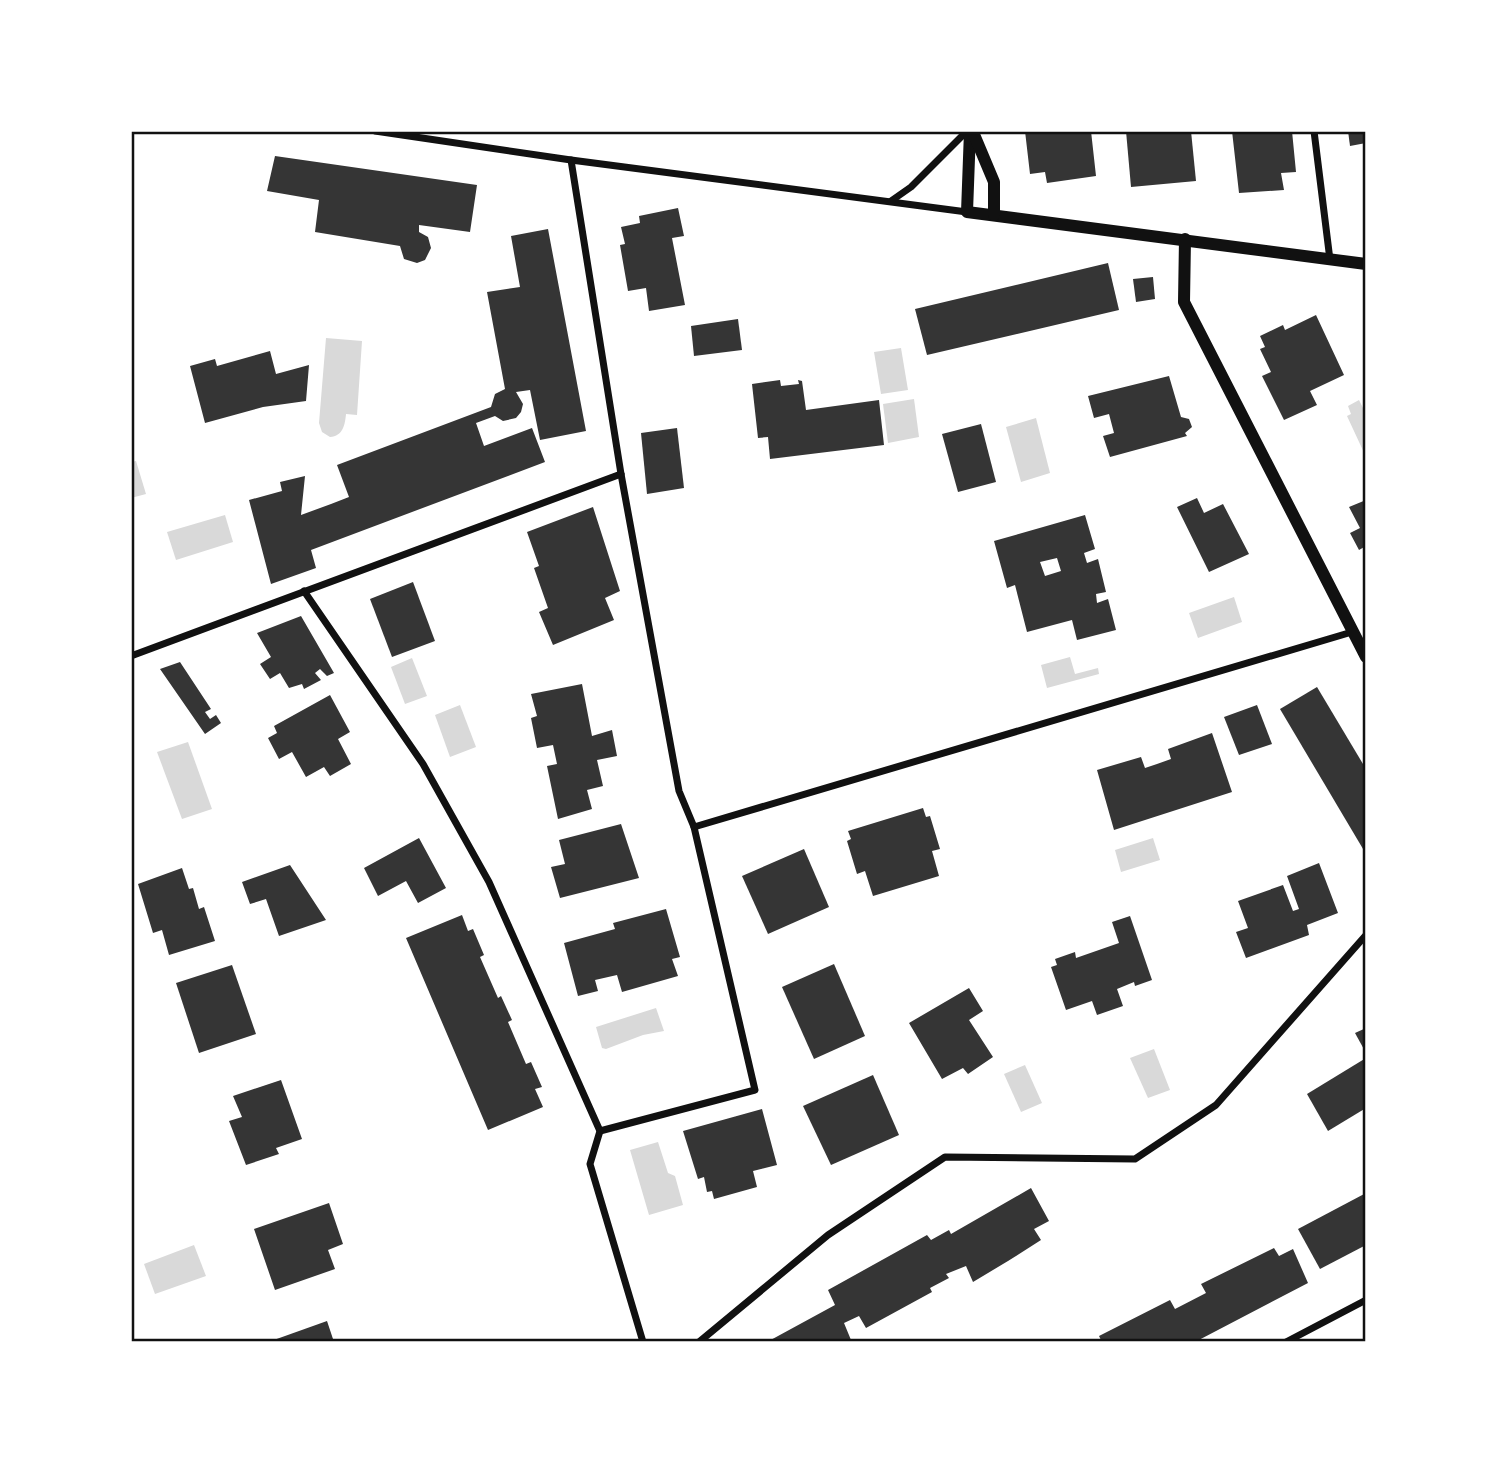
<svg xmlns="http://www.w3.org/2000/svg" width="1497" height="1473" font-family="'Varela Round',sans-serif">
<rect width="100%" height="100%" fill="#fff"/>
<g fill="#d9d9d9">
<path d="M326,338l36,3 -5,74 -11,-1c-1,11 -3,22 -16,23l-8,-5 -3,-9z"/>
<polygon points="901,348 908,390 881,394 874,352"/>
<polygon points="914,399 919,437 888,443 883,404"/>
<polygon points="1359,400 1363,408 1366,407 1366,457 1347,416 1351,414 1348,406"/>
<polygon points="1036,418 1050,473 1021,482 1006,427"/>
<polygon points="136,461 146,494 131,498 131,462"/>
<polygon points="225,515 233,542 176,560 167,532"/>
<polygon points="1234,597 1242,622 1198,638 1189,613"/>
<polygon points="1070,657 1075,674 1098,668 1099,674 1047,688 1041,665"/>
<polygon points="412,658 427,696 405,704 391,667"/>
<polygon points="460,705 476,747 450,757 435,715"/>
<polygon points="188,742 212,809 182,819 157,752"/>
<polygon points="1153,838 1160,860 1121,872 1115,850"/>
<polygon points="656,1008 664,1031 643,1035 606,1049 602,1048 596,1027"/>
<polygon points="1154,1049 1170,1090 1148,1098 1130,1058"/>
<polygon points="1025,1065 1042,1103 1021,1112 1004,1074"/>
<polygon points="658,1142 668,1173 675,1176 683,1205 649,1215 630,1150"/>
<polygon points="194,1245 206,1276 155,1294 144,1264"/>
</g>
<g fill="#353535" fill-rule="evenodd">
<polygon points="1025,131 1091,131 1096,176 1047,183 1045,172 1030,174"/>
<polygon points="1126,131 1191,131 1196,181 1131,187"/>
<polygon points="1232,131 1292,131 1296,172 1281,173 1284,190 1239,193"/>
<polygon points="1348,131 1366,131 1366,143 1350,146"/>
<polygon points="275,156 477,185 470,232 419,225 419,232 428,237 431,248 425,260 417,263 404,259 400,246 315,232 319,200 267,191"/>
<polygon points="678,208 684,236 672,238 685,305 649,311 646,288 628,291 620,245 625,244 621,227 640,223 639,216"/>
<polygon points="548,229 586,431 540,440 530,390 516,392 523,404 521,412 516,418 503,421 495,416 476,423 484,446 532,428 545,462 311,550 316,568 271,584 249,500 282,491 280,482 305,476 301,515 331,504 349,497 337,465 491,407 495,394 505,389 487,292 520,287 511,236"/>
<polygon points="1108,263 1119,310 927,355 915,309"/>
<polygon points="1153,277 1155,299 1136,302 1133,279"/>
<polygon points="1316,315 1344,375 1310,391 1317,405 1284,420 1262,376 1271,372 1260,349 1265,347 1260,336 1283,325 1285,330"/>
<polygon points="738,319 742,350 694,356 691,326"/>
<polygon points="270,351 276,374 309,365 306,401 263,407 205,423 190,366 215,359 217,366"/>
<polygon points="1169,376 1181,417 1189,419 1192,427 1185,433 1187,436 1110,457 1103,436 1114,433 1109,414 1094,418 1088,396"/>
<polygon points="780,380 781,386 799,384 798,380 802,381 806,410 879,400 884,445 770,459 768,437 758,438 752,384"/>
<polygon points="981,424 996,482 958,492 942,434"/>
<polygon points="677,428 684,488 647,494 641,433"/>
<polygon points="1197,498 1204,513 1223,504 1249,554 1209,572 1177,507"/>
<polygon points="1366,500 1366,546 1359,550 1350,533 1360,528 1349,507"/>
<polygon points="593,507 620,591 605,598 614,620 553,645 539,612 548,608 534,568 539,566 527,532"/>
<path d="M1085,515l10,34 -11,4 3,10 11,-4 8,33 -10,2 1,9 11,-4 8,31 -39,10 -5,-20 -45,12 -12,-47 -8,3 -13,-47zM1057,558l4,13 -16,5 -5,-14z"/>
<polygon points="413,582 435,641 392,657 370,599"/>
<polygon points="301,616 334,673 327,676 320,669 315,673 321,680 304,689 302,684 289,688 280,673 270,679 260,664 271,657 257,633"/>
<polygon points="180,662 211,709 205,712 210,719 216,715 221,723 205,734 160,669"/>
<polygon points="582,684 592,736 612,730 617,756 597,760 603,786 587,790 592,809 558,819 547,766 557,764 553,745 537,748 531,718 537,716 531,694"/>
<polygon points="1317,687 1366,769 1366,854 1280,709"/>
<polygon points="330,695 350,732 338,739 351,764 330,776 324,767 306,777 292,752 279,759 268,738 277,733 274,726"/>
<polygon points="1257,705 1272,744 1239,755 1224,717"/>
<polygon points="1212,733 1232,792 1114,830 1097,770 1141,757 1145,768 1157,764 1171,759 1168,749"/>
<polygon points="923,808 926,817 930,816 940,849 932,851 939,876 873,896 865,871 857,874 847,841 851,839 848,831"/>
<polygon points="621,824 639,878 560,898 551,867 565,864 559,840"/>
<polygon points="419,838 446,888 418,903 406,881 378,896 364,868"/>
<polygon points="804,849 829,907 768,934 742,876"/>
<polygon points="1319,863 1338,913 1307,925 1309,935 1246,958 1236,932 1248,928 1238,901 1283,885 1293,911 1299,909 1287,876"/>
<polygon points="290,865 326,920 279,936 266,899 250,904 242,882"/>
<polygon points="182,868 189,889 193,888 199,909 204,907 215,941 169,955 162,930 153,933 138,884"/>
<polygon points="666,909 680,957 672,959 678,976 622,992 617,975 595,980 598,991 578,996 564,943 615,929 613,923"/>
<polygon points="462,915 468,931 473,929 484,955 480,957 498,998 501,996 512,1020 508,1022 526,1064 531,1062 542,1087 535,1089 543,1107 488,1130 406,938"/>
<polygon points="1130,916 1152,980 1135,986 1134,982 1117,989 1123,1006 1097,1015 1092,1001 1066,1010 1051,967 1057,965 1055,959 1075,952 1076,958 1119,943 1112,922"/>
<polygon points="834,964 865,1036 814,1059 782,987"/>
<polygon points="232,965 256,1034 199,1053 176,983"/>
<polygon points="969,988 983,1011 969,1020 993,1057 968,1074 963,1068 942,1079 909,1023"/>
<polygon points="1366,1028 1366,1053 1355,1033"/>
<polygon points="1366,1058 1366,1108 1328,1131 1307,1094"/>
<polygon points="873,1075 899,1135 831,1165 803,1106"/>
<polygon points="281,1080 302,1139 276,1148 279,1154 246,1165 229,1121 242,1117 233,1096"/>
<polygon points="762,1109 777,1165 753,1171 757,1187 714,1199 712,1191 707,1192 704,1177 698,1179 683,1131"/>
<polygon points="1031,1188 1049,1221 1034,1229 1041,1240 1008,1261 973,1282 966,1266 946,1274 949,1278 930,1288 932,1292 866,1328 859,1316 844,1323 851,1340 847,1342 767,1342 835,1305 828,1290 927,1235 931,1240 949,1230 951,1234"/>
<polygon points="1366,1193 1366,1245 1320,1269 1298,1229"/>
<polygon points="329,1203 343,1244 328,1250 335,1269 275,1290 254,1229"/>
<polygon points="1274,1248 1279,1256 1293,1249 1308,1283 1195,1342 1102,1342 1099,1336 1170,1300 1175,1309 1206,1293 1201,1284"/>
<polygon points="327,1321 334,1342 271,1342 271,1341"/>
</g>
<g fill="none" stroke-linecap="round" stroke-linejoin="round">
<g stroke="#111" stroke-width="7">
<polyline points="375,131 571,160 967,212"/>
<polyline points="1314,131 1330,260"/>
<polyline points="571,160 621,474 679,791 694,827 755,1090 600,1131"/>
<polyline points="891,201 911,187 967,131"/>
<polyline points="304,591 423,764 489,882 600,1131 590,1164 643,1342"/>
<polyline points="131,656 621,474"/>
<polyline points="694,827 1352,632"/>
<polyline points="699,1342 828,1235 945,1157 1135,1159 1216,1105 1366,935"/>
<polyline points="1286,1342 1366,1300"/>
</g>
<g stroke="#111" stroke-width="12">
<polyline points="970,131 967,212 1366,264"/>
<polyline points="973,132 994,182 994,215"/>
<polyline points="1185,239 1184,302 1366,657"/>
</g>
</g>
<rect width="1497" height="1473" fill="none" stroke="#ffffff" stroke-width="266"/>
<rect x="133" y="133" width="1231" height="1207" fill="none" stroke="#111" stroke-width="2.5"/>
</svg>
